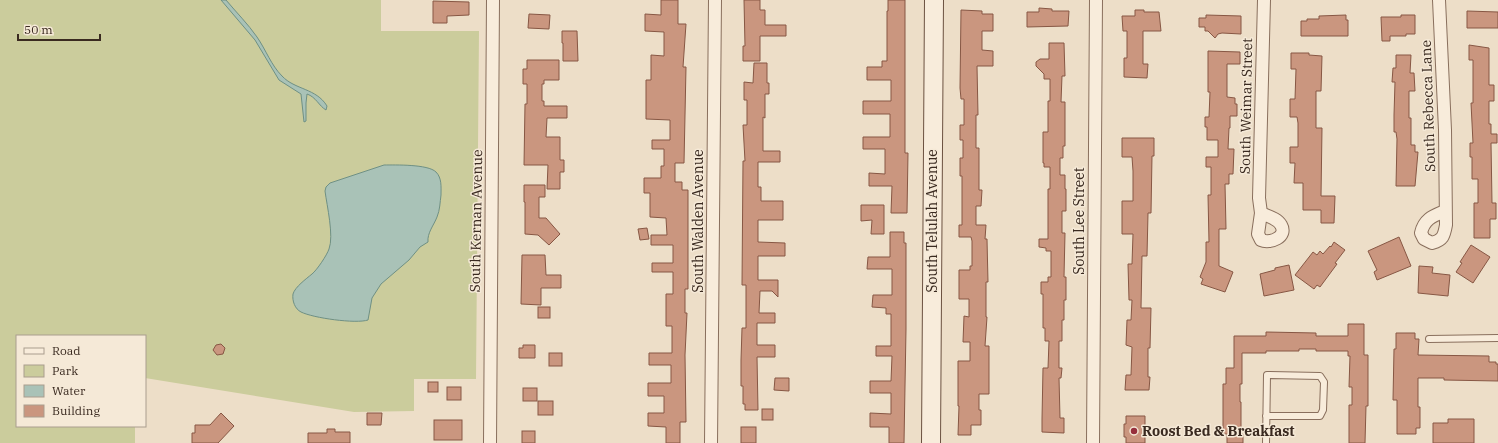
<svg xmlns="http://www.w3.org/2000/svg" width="1498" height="443" font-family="'IBM Plex Serif',serif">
<rect width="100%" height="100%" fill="#eddec8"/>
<polygon fill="#cbcc9c" points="0,0 381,0 381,31 479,31 476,379 414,379 414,411 354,412 145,378 145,336 17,336 17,426 135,426 135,443 0,443"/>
<g fill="#a9c2b7" stroke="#6f9084">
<path d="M221,0h5c10,12 22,24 31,37 9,13 14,28 25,39 13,14 34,12 45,30l-1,4c-7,-4 -10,-13 -19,-16l-1,9v18l-2,1 -3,-28 -22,-14 -24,-40z"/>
<path d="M384,165c11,0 44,-1 52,7 6,6 5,15 5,23 -1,7 -1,15 -4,22 -3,8 -10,16 -9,25l-8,5 -11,13 -28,24 -9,14 -4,22c-12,4 -55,-2 -67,-8 -6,-3 -9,-11 -8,-18 2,-7 13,-15 19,-20 5,-4 15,-19 17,-25 5,-13 -2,-43 -4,-58l1,-4 4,-4z"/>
</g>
<g fill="#ca967f" stroke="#875744">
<polygon points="661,0 678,0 678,24 686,24 683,67 686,67 684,163 675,163 675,182 682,182 682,190 688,190 688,289 685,289 685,313 687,313 685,355 686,422 680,422 680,443 666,443 666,427 648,426 648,413 664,413 664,396 648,396 648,383 671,383 671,365 649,365 649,353 672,353 672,326 666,326 666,294 673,294 673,272 652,272 652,263 673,263 673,245 651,245 651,235 667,235 666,218 650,217 650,193 644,193 644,178 661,178 661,166 664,166 664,149 652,149 652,140 670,140 670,120 646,119 646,80 651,80 651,55 664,56 664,32 645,31 645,14 661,15"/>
<polygon points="744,0 760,0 760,10 765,10 765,25 786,25 786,36 760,36 760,61 743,61 743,46 745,46"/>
<polygon points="888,0 905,0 905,153 908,153 907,213 891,213 892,186 869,186 869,173 885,174 885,149 863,149 863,137 890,137 890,114 863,114 863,101 891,101 891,80 867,80 867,67 882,67 882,61 887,61 887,11 888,11"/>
<polygon points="433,1 469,2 469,15 447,16 447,23 433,23"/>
<polygon points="1039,8 1052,9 1052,11 1069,11 1068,26 1027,27 1027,12 1039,12"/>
<polygon points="961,10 982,11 982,14 993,14 993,31 982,31 982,50 993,51 993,66 977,66 978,115 976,115 976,148 979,148 979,190 982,190 981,206 976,206 976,225 986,225 985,239 987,239 988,282 986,282 986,317 987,317 985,346 989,346 989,394 979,394 979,410 981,410 981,425 971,425 971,435 958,435 959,406 958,406 958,361 970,361 970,342 963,342 964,316 969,317 969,299 959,299 959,270 970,270 970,266 972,266 972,241 971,237 959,237 959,225 962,225 962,176 960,176 960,158 963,158 963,140 960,140 960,125 964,125 964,99 961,99 960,88"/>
<polygon points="1135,10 1144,10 1144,12 1159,12 1161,31 1143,31 1143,64 1148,64 1147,78 1124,77 1124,58 1127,58 1127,31 1123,31 1122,16 1135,16"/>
<polygon points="1467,11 1498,12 1498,28 1467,28"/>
<polygon points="529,14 550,15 549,29 528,28"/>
<polygon points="1206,15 1241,16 1241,34 1222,33 1218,34 1215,38 1208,31 1205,31 1205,27 1199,27 1199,18 1206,18"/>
<polygon points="1346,15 1346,20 1348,20 1348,36 1301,36 1301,21 1307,21 1307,19 1319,19 1319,16"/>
<polygon points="1401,15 1415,15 1415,34 1406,34 1406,36 1390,36 1390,41 1382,41 1381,17 1401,17"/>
<polygon points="562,31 577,31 578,61 563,61 563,43 562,43"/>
<polygon points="1049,43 1064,43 1065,76 1062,76 1061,102 1065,102 1065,146 1063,146 1063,158 1060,158 1060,175 1065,175 1065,189 1066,189 1066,211 1062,211 1062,233 1065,233 1064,277 1066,277 1066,300 1064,300 1064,320 1062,320 1062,341 1059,341 1059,368 1062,368 1061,378 1059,378 1060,418 1064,418 1064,433 1042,432 1042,419 1043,368 1048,368 1049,341 1045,341 1045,328 1043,328 1043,294 1041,294 1041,282 1048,282 1048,277 1051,277 1051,251 1046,251 1046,248 1039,247 1039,239 1048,239 1048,189 1050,189 1050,167 1044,167 1044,163 1043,163 1043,132 1048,132 1048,101 1050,101 1050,79 1044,79 1044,74 1036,66 1036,62 1040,59 1049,59"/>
<polygon points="1469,45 1489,48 1489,85 1494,85 1494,101 1489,101 1489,124 1491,124 1491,134 1497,134 1497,143 1491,143 1492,203 1496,203 1496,219 1490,219 1490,238 1474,238 1474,203 1478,203 1478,179 1472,179 1472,157 1470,157 1470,143 1473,143 1471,103 1473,103 1473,60 1469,60"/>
<polygon points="1208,51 1240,52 1240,64 1227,64 1227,97 1235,98 1235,104 1237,104 1237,116 1230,116 1230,128 1229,128 1228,149 1234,149 1233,174 1229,174 1229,184 1225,184 1226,229 1219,229 1219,266 1233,272 1225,292 1201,284 1203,279 1200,277 1206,262 1206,242 1209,242 1208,195 1211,195 1211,167 1206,167 1206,157 1218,157 1218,140 1207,140 1207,127 1205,127 1205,117 1209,117 1210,92 1208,92"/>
<polygon points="1291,53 1309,53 1309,55 1322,56 1321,91 1316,91 1316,128 1322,128 1321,196 1335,196 1334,223 1321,223 1321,210 1303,210 1303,183 1294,183 1295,163 1290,163 1290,147 1298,147 1298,123 1297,117 1290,117 1290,99 1295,99 1296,69 1291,69"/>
<polygon points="1396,55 1411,55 1410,73 1414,73 1415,91 1409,91 1409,118 1411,118 1411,145 1415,145 1415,152 1418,152 1415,186 1396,186 1397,139 1396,132 1394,132 1394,115 1395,82 1392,82 1393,68 1396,68"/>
<polygon points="527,60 559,60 559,80 544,80 544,84 542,84 542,101 544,101 544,106 567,106 567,118 547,118 546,137 560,137 560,160 564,160 564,172 560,172 560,189 547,189 548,165 524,165 525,104 527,104 527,84 523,84 523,69 527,69"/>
<polygon points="754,63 767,63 767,83 769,83 769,94 765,94 765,118 763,117 763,151 780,151 780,162 758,162 758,187 761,187 761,201 783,201 783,220 758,220 758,242 785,243 785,256 758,256 758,280 778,280 778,297 772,291 760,291 759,313 775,313 775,323 757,323 757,345 775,345 775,357 757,357 758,410 745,410 745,404 743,404 743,386 741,386 741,360 742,328 746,328 746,285 742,285 743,161 745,161 743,125 747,125 747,100 744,100 744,82 753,83"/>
<polygon points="1122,138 1154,138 1154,156 1152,156 1151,213 1148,213 1147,256 1142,256 1141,308 1151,308 1150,348 1148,348 1148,377 1150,377 1149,390 1125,390 1126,375 1131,375 1132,347 1126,345 1127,320 1131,320 1132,300 1129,300 1128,264 1132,264 1133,234 1122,234 1122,201 1133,201 1133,171 1132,157 1122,157"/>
<polygon points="524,185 545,185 545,197 539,197 539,218 546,218 560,234 549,245 538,235 525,234 525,202 524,202"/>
<polygon points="861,205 884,205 884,234 871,234 872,220 861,221"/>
<polygon points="647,228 649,239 640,240 638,229"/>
<polygon points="890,232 904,232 904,243 906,243 906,329 904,443 889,443 889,427 870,427 870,413 891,414 891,393 870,393 870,381 891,381 892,356 876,356 876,346 891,346 891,314 886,314 886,308 872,307 873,295 892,295 892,269 867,269 868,257 890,257"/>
<polygon points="1399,237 1411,266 1377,280 1374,272 1377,270 1368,251"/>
<polygon points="1334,242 1345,250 1335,263 1337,264 1320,287 1317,285 1314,289 1295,275 1313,252 1317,255 1320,251 1323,254 1330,246 1331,247"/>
<polygon points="1471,245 1490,257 1473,283 1456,272 1462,263 1460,262"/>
<polygon points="522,255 545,255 546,275 561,275 561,288 541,288 541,305 521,304"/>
<polygon points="1289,265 1294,290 1264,296 1260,274 1275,270 1275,268"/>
<polygon points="1419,266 1433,267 1432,273 1450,275 1448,296 1418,293"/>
<rect x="538" y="307" width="12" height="11"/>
<polygon points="1348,324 1364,324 1364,355 1368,355 1368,406 1366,406 1365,443 1349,443 1349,405 1352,405 1352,387 1349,387 1350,356 1348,356 1348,351 1316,351 1316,349 1299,349 1299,351 1266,351 1266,353 1242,353 1242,384 1240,384 1240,402 1241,402 1241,434 1243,434 1243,443 1227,443 1227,434 1223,434 1223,384 1226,384 1226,368 1234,368 1234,336 1266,336 1266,332 1316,333 1316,336 1348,336"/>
<polygon points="1396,333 1415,333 1415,339 1419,339 1418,355 1489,356 1489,362 1496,362 1496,364 1498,364 1498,381 1444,380 1444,378 1418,378 1418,407 1420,407 1420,428 1416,428 1416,434 1397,434 1397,400 1393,400 1394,349 1396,349"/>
<polygon points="221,344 225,348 223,354 217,355 213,350 216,345"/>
<polygon points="523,345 535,345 535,358 519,358 519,348 523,348"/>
<rect x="549" y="353" width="13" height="13"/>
<polygon points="775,378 789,378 789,391 774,390"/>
<rect x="428" y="382" width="10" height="10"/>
<rect x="447" y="387" width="14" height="13"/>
<rect x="523" y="388" width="14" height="13"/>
<rect x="538" y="401" width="15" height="14"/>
<rect x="762" y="409" width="11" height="11"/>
<polygon points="221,413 234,426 218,443 192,443 192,433 195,433 195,425 210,425"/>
<polygon points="367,413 382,413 381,425 367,425"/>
<polygon points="1126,416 1145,416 1145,443 1126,443 1126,437 1124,437 1124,424 1126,424"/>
<polygon points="1448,419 1474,419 1474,443 1433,443 1433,423 1448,423"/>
<rect x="434" y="420" width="28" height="20"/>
<rect x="741" y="427" width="15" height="16"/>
<polygon points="327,429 335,429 335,432 350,432 350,443 308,443 308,433 327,433"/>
<rect x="522" y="431" width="13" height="12"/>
</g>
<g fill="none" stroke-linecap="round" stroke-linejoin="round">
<defs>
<g id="lane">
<polyline points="1429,339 1498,338"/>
<polyline points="1266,443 1267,375 1320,376 1324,382 1323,410 1320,416 1266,416"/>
</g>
<g id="street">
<path d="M1439,0l6,130 1,95c-2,11 -3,15 -14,18l-8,-4 -3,-6c3,-14 12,-17 24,-22"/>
<path d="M1261,213c6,3 16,5 20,12 7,12 -11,19 -20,15l-3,-6 3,-21 -2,-15 5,-198"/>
<polyline points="490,443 493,0"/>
<polyline points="711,443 715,0"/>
<polyline points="1093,443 1096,0"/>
</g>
<polyline id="secondary" points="931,443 934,0"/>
</defs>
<use href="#lane" stroke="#896f5d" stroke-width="8"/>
<use href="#street" stroke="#896f5d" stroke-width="14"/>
<use href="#secondary" stroke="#6b5140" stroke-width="20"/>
<use href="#lane" stroke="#f8ecdb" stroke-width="6"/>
<use href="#street" stroke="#f8ecdb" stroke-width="12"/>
<use href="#secondary" stroke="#f8ecdb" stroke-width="18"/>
</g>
<circle fill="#962f3c" stroke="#f5e9d7" stroke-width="1.5" cx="1134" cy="431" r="4"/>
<g text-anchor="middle" stroke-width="3" stroke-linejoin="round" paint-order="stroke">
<g font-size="14" fill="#3a2a20" stroke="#f5e9d7">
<text transform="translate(1246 106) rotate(-89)" y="5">South Weimar Street</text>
<text transform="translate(1428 106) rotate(-92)" y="5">South Rebecca Lane</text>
<text transform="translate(476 221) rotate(-89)" y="5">South Kernan Avenue</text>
<text transform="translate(698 221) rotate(-90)" y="5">South Walden Avenue</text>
<text transform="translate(932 221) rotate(-90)" y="5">South Telulah Avenue</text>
<text transform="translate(1079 221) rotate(-90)" y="5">South Lee Street</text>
</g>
<g font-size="14" font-weight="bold" fill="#3a2a20" stroke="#f5e9d7" text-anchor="start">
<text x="1142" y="436">Roost Bed &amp; Breakfast</text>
</g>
</g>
<rect x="16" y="335" width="130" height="92" fill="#f5e9d7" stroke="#aa9d8e"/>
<rect x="24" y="348" width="20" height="6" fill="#f8ecdb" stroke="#aa9d8e"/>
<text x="52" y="355" font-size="12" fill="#3a2a20">Road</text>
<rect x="24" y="365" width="20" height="12" fill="#cbcc9c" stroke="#aa9d8e"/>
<text x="52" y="375" font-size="12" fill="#3a2a20">Park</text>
<rect x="24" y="385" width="20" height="12" fill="#a9c2b7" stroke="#aa9d8e"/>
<text x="52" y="395" font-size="12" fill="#3a2a20">Water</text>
<rect x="24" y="405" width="20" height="12" fill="#ca967f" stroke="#aa9d8e"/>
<text x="52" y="415" font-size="12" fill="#3a2a20">Building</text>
<path d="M18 34v6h82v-6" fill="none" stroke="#3a2a20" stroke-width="2"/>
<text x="24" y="34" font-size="12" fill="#3a2a20" stroke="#f5e9d7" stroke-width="3" paint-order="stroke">50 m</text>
</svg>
